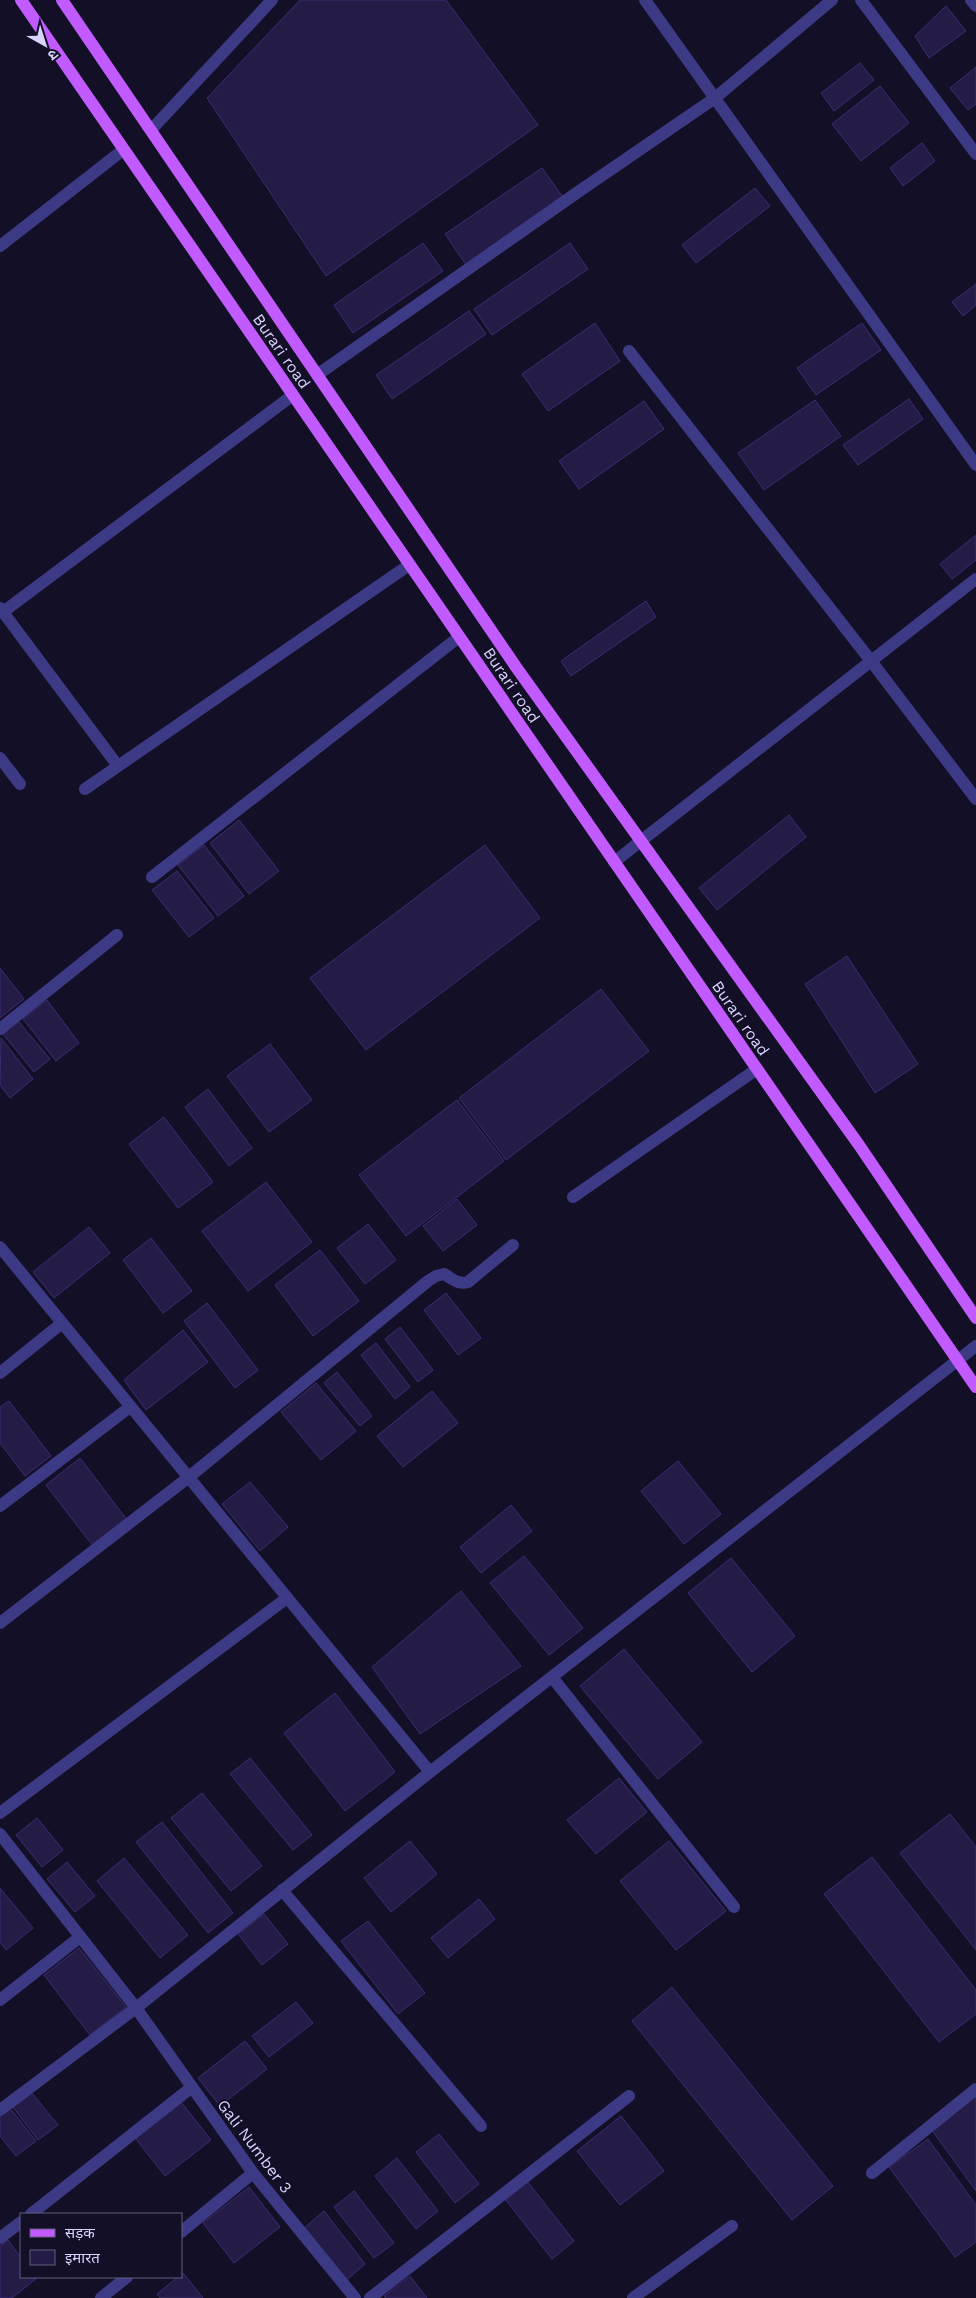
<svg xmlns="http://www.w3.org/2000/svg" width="976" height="2298" font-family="'Work Sans','Noto Sans Devanagari',sans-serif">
<rect width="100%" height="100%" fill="#130f26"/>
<g fill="#241b47" stroke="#3b2d73">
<polygon points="300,0 446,0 538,125 326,276 207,98"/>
<polygon points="946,6 966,31 929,58 915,36"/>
<polygon points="860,63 874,80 834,111 821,93"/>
<polygon points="976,67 976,104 968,110 950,88"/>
<polygon points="880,86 909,123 861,161 832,124"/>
<polygon points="922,143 935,161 903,186 890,168"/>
<polygon points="542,168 565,200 468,268 445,234"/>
<polygon points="755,188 770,206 696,263 682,245"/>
<polygon points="423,243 443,271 353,333 334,305"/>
<polygon points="570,243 588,269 492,335 474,309"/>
<polygon points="976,284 976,305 963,316 952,302"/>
<polygon points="469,311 486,334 392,399 376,375"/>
<polygon points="595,323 620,361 548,411 522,374"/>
<polygon points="862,323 881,350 816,395 797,368"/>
<polygon points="909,399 923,419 858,465 843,445"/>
<polygon points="815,400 841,436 764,490 738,453"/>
<polygon points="644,401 664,429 579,489 559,461"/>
<polygon points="976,535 976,560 952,579 940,564"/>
<polygon points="646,601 656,617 571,676 561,661"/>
<polygon points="789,815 806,837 717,910 699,888"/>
<polygon points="239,820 279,871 249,894 210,843"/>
<polygon points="204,845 244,896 218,916 178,865"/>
<polygon points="485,845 540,918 366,1050 310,978"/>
<polygon points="177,871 214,918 189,937 152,890"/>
<polygon points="847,956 918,1064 875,1093 805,984"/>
<polygon points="0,968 24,999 0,1018"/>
<polygon points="601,989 649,1051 506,1160 459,1098"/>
<polygon points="47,1000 79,1043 56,1061 23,1019"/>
<polygon points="18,1021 50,1059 34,1072 3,1034"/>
<polygon points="1,1038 33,1079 10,1098 0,1085"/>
<polygon points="270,1044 312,1100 269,1132 227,1076"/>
<polygon points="208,1089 252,1148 229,1166 185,1107"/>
<polygon points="457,1100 504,1161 406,1236 359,1175"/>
<polygon points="164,1117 213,1182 178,1208 129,1144"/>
<polygon points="266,1182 312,1242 248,1291 202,1231"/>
<polygon points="457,1199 477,1225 443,1251 423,1226"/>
<polygon points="368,1224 396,1260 365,1284 337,1248"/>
<polygon points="89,1227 110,1253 54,1298 33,1272"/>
<polygon points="151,1238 192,1291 163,1313 123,1260"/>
<polygon points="320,1250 359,1301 313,1336 275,1285"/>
<polygon points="446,1293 481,1338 458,1355 424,1310"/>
<polygon points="207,1303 258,1370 235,1388 184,1321"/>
<polygon points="400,1327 433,1370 418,1382 385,1339"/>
<polygon points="183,1330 208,1362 146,1410 124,1380"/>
<polygon points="376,1343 410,1387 395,1399 361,1355"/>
<polygon points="337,1372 372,1416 360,1426 324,1383"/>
<polygon points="316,1383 356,1431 321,1460 281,1412"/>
<polygon points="432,1391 458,1423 403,1467 377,1436"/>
<polygon points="9,1401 51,1456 25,1476 0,1443 0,1407"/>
<polygon points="80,1458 127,1520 93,1546 46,1485"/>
<polygon points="678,1461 721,1514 684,1544 641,1491"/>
<polygon points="250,1482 288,1527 260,1551 222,1504"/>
<polygon points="511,1505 532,1531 481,1573 460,1547"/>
<polygon points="524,1556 583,1628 549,1655 490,1583"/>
<polygon points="731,1558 795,1636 752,1672 688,1593"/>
<polygon points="461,1591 521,1666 420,1734 372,1667"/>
<polygon points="624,1649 702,1742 658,1779 580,1686"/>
<polygon points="335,1693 395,1772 345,1811 284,1733"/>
<polygon points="250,1758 312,1835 293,1850 230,1774"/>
<polygon points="619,1778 647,1812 596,1854 567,1820"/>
<polygon points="202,1793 262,1866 231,1891 171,1818"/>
<polygon points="950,1814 976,1847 976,1950 900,1853"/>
<polygon points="37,1818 63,1850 42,1867 16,1835"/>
<polygon points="162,1822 233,1913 208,1933 136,1842"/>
<polygon points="410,1841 437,1874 391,1912 364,1878"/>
<polygon points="669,1841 726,1911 676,1950 620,1881"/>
<polygon points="872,1857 976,1990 976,2014 939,2042 824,1894"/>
<polygon points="124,1858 188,1935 160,1958 97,1881"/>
<polygon points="67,1862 95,1896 75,1912 47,1879"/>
<polygon points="0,1888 33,1928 6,1950 0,1942"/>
<polygon points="479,1899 495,1919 448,1958 431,1938"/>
<polygon points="264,1914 288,1944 262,1965 238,1934"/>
<polygon points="368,1921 425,1993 398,2014 341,1941"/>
<polygon points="79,1948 126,2007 90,2035 44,1975"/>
<polygon points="672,1987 833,2186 792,2220 632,2021"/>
<polygon points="296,2002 313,2023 269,2057 252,2036"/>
<polygon points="245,2041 267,2069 220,2106 198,2078"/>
<polygon points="31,2092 58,2125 38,2140 13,2107"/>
<polygon points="976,2096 976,2191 931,2129"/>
<polygon points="181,2102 211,2140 165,2176 135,2138"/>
<polygon points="10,2108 36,2141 16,2156 0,2136 0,2116"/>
<polygon points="621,2116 664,2171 620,2205 577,2151"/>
<polygon points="439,2134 479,2184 455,2203 416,2152"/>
<polygon points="928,2139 976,2205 976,2242 955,2257 889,2167"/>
<polygon points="397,2158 438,2211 416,2229 375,2176"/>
<polygon points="527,2181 574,2241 552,2259 505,2199"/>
<polygon points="249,2187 280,2227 234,2263 203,2223"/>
<polygon points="354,2191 394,2243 374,2258 334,2207"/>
<polygon points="324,2211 365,2264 344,2282 303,2229"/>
<polygon points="8,2240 21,2258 21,2277 37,2278 12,2298 0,2298 0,2246"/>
<polygon points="183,2273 203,2298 160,2298 157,2294 178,2277 181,2277"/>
<polygon points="410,2276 427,2298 386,2298 384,2296"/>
</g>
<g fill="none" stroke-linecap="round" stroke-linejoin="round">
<g stroke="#3d3a85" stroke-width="12">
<polyline points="645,0 976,465"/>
<polyline points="861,0 976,154"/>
<polyline points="971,0 976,6"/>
<polyline points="151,130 272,0"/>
<polyline points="0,246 123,150"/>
<polyline points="629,351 871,661 976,799"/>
<polyline points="317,375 578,192 715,98 832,0"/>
<polyline points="0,608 118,766"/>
<polyline points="3,612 293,395"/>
<polyline points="0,758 20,784"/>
<polyline points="85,789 409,565"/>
<polyline points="614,862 976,579"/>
<polyline points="152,877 459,637"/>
<polyline points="0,1029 117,935"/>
<polyline points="573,1197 757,1069"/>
<polyline points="0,1247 430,1772"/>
<polyline points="0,1373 62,1323"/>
<polyline points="0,1506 130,1407"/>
<path d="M0,1623l189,-146 239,-196 8,-5 8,-2c9,5 14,11 24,8l45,-37"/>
<polyline points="552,1677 734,1907"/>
<polyline points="0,1813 287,1598"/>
<polyline points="0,1834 136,2008 253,2173 355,2298"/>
<polyline points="282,1890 481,2126"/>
<polyline points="0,2000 80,1937"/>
<polyline points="0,2110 136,2008 430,1772 976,1346"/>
<polyline points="872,2173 976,2089"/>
<polyline points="31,2214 192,2087"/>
<polyline points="181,2232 253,2173"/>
<polyline points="0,2238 21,2222"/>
<polyline points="101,2298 127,2277"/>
<polyline points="370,2298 629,2096"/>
<polyline points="633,2298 732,2226"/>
</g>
<g stroke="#c25bff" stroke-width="12">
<polyline points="21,0 976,1387"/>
<polyline points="62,0 516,667 859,1145 976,1318"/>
</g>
</g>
<g text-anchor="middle" stroke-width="4" stroke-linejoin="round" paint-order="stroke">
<g font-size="16" fill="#d9d4ff" stroke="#130f26">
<text transform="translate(282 351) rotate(55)" y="6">Burari road</text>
<text transform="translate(512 685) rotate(56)" y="6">Burari road</text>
<text transform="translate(741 1018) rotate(55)" y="6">Burari road</text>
<text transform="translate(255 2146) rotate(53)" y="6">Gali Number 3</text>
</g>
</g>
<rect x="20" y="2213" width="162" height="65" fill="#130f26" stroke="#625e7d"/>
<rect x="30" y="2229" width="25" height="8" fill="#c25bff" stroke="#625e7d"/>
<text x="65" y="2238" font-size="15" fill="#d9d4ff">सड़क</text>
<rect x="30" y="2250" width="25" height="15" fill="#241b47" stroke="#625e7d"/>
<text x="65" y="2263" font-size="15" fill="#d9d4ff">इमारत</text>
<g transform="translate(45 45) rotate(141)" stroke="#130f26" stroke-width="4" paint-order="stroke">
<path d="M0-4L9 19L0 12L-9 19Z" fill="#d9d4ff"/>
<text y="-8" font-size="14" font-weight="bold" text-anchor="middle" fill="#d9d4ff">उ</text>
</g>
</svg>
